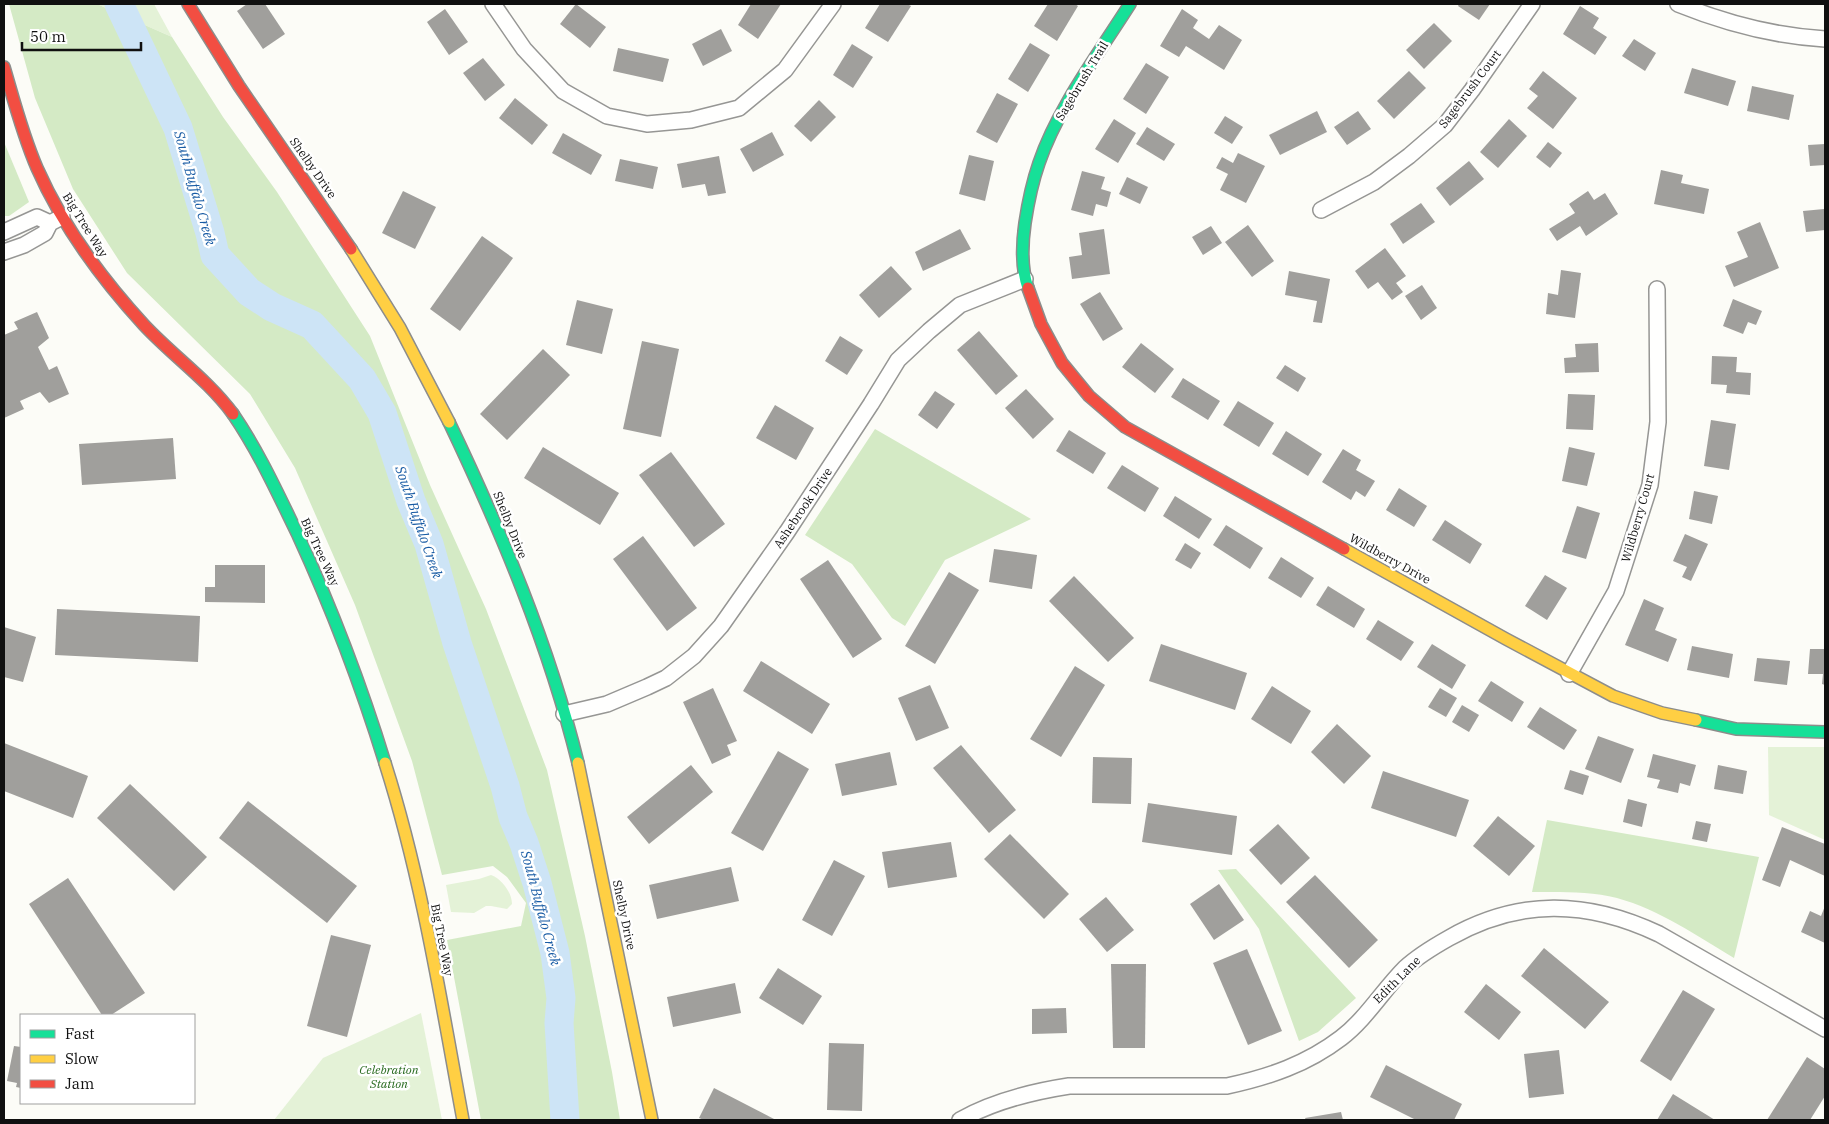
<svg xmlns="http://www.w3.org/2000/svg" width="1829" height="1124" font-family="'IBM Plex Serif',serif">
<rect width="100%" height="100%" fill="#fcfcf7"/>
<g fill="#e4f2d7">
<polygon points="97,4 154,4 172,37"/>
<polygon points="1768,747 1825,747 1825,840 1769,815"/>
<path d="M491,875c11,4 21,18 21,29l-5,5 -16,-3h-5l-12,7 -23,-1 -5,-27 33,-6z"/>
<polygon points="421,1013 442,1120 274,1120 323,1058"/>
</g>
<g fill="#d4eac5">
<polygon points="9,4 97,4 172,37 223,117 277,192 370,336 430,485 486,609 547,770 585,936 612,1072 620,1120 481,1120 447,940 521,926 526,903 507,877 493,866 442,875 412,761 355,605 295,468 250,394 127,273 73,189 35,98"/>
<polygon points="4,142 29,202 9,216 4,216"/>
<polygon points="875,429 1031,519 945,560 905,626 892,618 852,564 805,535"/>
<path d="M1547,820l212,37 -25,101c-37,-22 -74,-48 -117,-60 -27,-7 -57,-6 -85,-6z"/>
<polygon points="1236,869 1356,998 1318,1032 1299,1041 1259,929 1218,870"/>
</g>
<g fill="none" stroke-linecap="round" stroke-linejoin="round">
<polyline stroke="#cde4f6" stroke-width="29" points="119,4 178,128 210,233 215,255 249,292 272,307 312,325 362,379 382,413 411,501 429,544 457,643 505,786 513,817 524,843 537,883 555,953 561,998 559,1023 565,1120"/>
</g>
<g fill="#a09f9c">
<polygon points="247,4 265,4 285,34 263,49 237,11"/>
<polygon points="576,4 606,27 590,48 560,24"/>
<polygon points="751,4 781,4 758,39 738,25"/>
<polygon points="880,4 907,4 911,6 888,42 865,28"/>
<polygon points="1048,4 1075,4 1078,6 1057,41 1034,26"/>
<polygon points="1459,4 1490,4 1479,20 1458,6"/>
<polygon points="1580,6 1599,18 1593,28 1607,37 1595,55 1563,34"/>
<polygon points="445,9 468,42 449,55 427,22"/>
<polygon points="1182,9 1198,20 1193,28 1209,39 1219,25 1242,40 1224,70 1186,46 1179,57 1160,46"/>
<polygon points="1434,23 1452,41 1424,69 1406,50"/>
<polygon points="721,29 732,51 703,66 692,44"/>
<polygon points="1634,39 1656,53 1645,71 1622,56"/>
<polygon points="1030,43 1050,55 1028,92 1008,79"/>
<polygon points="852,44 873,57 853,88 833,75"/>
<polygon points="618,48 669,59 663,82 613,71"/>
<polygon points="483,58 505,85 485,101 463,73"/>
<polygon points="1146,63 1169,77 1146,114 1123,99"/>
<polygon points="1692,68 1736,81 1728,106 1684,93"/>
<polygon points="1409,71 1426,88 1394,119 1377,101"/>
<polygon points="1543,71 1577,98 1553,129 1527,108 1538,96 1529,89"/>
<polygon points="1752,86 1794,95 1789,120 1747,111"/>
<polygon points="997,93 1018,104 997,143 976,132"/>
<polygon points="515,98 548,125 532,145 499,118"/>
<polygon points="819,100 836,117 811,142 794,126"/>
<polygon points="1317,111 1327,132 1280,155 1269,135"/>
<polygon points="1358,111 1371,129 1347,145 1334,127"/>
<polygon points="1225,116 1243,127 1232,144 1214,133"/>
<polygon points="1114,119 1136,133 1118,163 1095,149"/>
<polygon points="1509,119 1527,136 1498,168 1480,152"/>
<polygon points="1147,127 1175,144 1164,161 1136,144"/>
<polygon points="772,132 784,155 753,172 740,149"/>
<polygon points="563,133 602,155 591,175 552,153"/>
<polygon points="1548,142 1562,153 1550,168 1536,157"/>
<polygon points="1825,144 1825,165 1810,166 1808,145"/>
<polygon points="1238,153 1265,166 1246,203 1220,190 1228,174 1216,168 1222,157 1233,163"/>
<polygon points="969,155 994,161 985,201 959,194"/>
<polygon points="719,156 726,193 708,196 705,184 682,188 677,164"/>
<polygon points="620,159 658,167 653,189 615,181"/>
<polygon points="1469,161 1484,179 1450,206 1436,188"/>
<polygon points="1661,170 1683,175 1681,183 1709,189 1704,214 1654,204"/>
<polygon points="1082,171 1105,177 1101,189 1111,192 1107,207 1096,204 1093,216 1071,210"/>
<polygon points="1127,177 1148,187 1140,204 1119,194"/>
<polygon points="403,191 436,207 415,249 382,233"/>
<polygon points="1588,191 1594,200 1605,193 1618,214 1586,236 1580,226 1557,241 1549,229 1575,213 1569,204"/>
<polygon points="1421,203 1435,222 1403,244 1390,224"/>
<polygon points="1824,209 1825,230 1806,232 1803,211"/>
<polygon points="1760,222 1779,268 1734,287 1725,266 1748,257 1737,232"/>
<polygon points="1248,225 1274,261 1252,277 1225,242"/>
<polygon points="1211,226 1222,243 1203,255 1192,237"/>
<polygon points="960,229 971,249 923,271 915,252"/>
<polygon points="1104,229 1110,274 1072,279 1069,257 1082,255 1079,233"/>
<polygon points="482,236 513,258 460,331 430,309"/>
<polygon points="1385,248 1406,276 1396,283 1403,292 1392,300 1378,282 1368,289 1355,271"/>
<polygon points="891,266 912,289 879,318 859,295"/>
<polygon points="1561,270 1581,273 1575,318 1546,314 1548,293 1558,295"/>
<polygon points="1289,271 1330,279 1322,323 1313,322 1317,301 1285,295"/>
<polygon points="1422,285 1437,308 1421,320 1405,296"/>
<polygon points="1100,292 1123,329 1103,341 1080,304"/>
<polygon points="1733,299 1762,311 1756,325 1748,322 1743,334 1723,326"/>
<polygon points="577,300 613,309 602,354 566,345"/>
<polygon points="37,312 49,338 38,347 49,370 57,366 69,394 49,403 40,392 20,401 24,409 4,418 4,335 18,329 14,322"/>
<polygon points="979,331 1018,376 996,395 957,350"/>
<polygon points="840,336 863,350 847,375 825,361"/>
<polygon points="642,341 679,349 661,437 623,429"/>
<polygon points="1141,343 1174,369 1155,393 1122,367"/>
<polygon points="1598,343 1599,372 1565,373 1564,358 1576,357 1575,344"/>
<polygon points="543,349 570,375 507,440 480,414"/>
<polygon points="1712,356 1737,357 1736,372 1751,373 1750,395 1726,393 1727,385 1711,384"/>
<polygon points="1285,365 1306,378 1298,392 1276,378"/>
<polygon points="1183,378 1220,401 1208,420 1171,397"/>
<polygon points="1026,389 1054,419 1033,439 1005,408"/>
<polygon points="935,391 955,404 937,429 918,415"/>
<polygon points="1568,394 1595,395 1593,430 1566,429"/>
<polygon points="1238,401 1274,423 1259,447 1223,425"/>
<polygon points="775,405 814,428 796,460 756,438"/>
<polygon points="1711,420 1736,424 1729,470 1704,466"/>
<polygon points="1069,430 1106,453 1093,474 1056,451"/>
<polygon points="1286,431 1322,454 1308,476 1272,454"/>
<polygon points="173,438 176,479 82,485 79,444"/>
<polygon points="543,447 619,493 600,525 524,478"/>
<polygon points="1569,447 1595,453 1587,486 1562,481"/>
<polygon points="1343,449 1361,460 1356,470 1375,481 1365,497 1356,491 1351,500 1322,482"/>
<polygon points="671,452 725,524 694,547 639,475"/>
<polygon points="1122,465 1159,488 1145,512 1107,488"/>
<polygon points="1399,488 1427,506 1414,527 1386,510"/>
<polygon points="1694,491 1718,496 1712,524 1689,519"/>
<polygon points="1175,496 1212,519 1199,539 1163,516"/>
<polygon points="1577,506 1600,513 1586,559 1562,552"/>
<polygon points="1445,520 1482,544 1470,564 1432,540"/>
<polygon points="1226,525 1263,548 1250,569 1213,545"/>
<polygon points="1685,534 1708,544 1691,581 1682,577 1687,567 1673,561"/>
<polygon points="643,536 697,608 667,631 613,559"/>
<polygon points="1185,543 1201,553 1191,569 1175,560"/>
<polygon points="994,549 1037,555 1032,589 989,582"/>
<polygon points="1281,557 1314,578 1301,598 1268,578"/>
<polygon points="828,560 882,639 853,658 800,579"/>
<polygon points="215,565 265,565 265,603 205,602 205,587 215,587"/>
<polygon points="949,572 979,590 935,664 905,646"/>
<polygon points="1545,575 1567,588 1547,620 1525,606"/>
<polygon points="1074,576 1134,638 1108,662 1049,601"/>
<polygon points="1328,586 1365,609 1354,628 1316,605"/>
<polygon points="1644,599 1664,608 1655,630 1677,639 1668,662 1625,645"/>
<polygon points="57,609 200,616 198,662 55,655"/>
<polygon points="1378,620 1414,642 1401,661 1366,639"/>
<polygon points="4,627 36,637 23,682 4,677"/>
<polygon points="1161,644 1247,673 1235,710 1149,681"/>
<polygon points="1432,644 1466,665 1452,689 1417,667"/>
<polygon points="1692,646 1733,654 1729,678 1687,670"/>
<polygon points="1810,649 1825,649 1825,685 1822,684 1823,674 1808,674"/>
<polygon points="1757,658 1790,661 1787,685 1754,681"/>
<polygon points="761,661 830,704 812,734 743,691"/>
<polygon points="1075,666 1105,685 1061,757 1030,739"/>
<polygon points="1491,681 1524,702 1512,722 1478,701"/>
<polygon points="930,685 949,728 916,741 898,698"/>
<polygon points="1272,686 1311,711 1291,744 1251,719"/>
<polygon points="713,688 737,741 727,745 731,755 712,764 683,702"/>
<polygon points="1440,688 1457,698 1446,717 1428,707"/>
<polygon points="1462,705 1479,715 1469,732 1452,722"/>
<polygon points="1540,707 1577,730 1564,750 1527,727"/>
<polygon points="1337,724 1371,756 1344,784 1311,752"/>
<polygon points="1598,736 1634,749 1621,783 1585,769"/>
<polygon points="4,743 88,776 73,818 4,791"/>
<polygon points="961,745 1016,810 989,833 933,768"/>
<polygon points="778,751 809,769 763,851 731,833"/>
<polygon points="890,752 897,785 842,796 835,764"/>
<polygon points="1653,754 1696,765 1690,786 1680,783 1678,793 1657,788 1660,780 1647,777"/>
<polygon points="1093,757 1132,758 1131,804 1092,803"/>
<polygon points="691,765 713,792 649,844 627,817"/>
<polygon points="1718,765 1747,771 1743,794 1714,789"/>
<polygon points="1570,770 1589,776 1583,795 1564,789"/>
<polygon points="1383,771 1469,800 1456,837 1371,808"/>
<polygon points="130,784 207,857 174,891 97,818"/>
<polygon points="1628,799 1647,804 1642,827 1623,822"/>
<polygon points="248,801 357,886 327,923 219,838"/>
<polygon points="1148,803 1237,816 1232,855 1142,842"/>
<polygon points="1498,816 1535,846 1509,876 1473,846"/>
<polygon points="1696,821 1711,824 1707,842 1692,839"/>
<polygon points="1278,824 1310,858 1281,885 1249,850"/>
<polygon points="1782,827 1825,844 1825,876 1790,860 1780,887 1762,880"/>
<polygon points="1010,834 1069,894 1044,919 984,859"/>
<polygon points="951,842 957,877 888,888 882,852"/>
<polygon points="834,860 865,876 832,936 802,920"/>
<polygon points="731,867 739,901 657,919 649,885"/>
<polygon points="1315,875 1378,940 1349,968 1286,902"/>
<polygon points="68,878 145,993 111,1015 102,1015 29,904"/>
<polygon points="1219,884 1244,920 1214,940 1190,904"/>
<polygon points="1106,897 1134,930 1107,952 1079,919"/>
<polygon points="1825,906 1825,943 1801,932 1810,911 1821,916"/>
<polygon points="331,935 371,945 347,1037 307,1026"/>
<polygon points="1544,948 1609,1002 1585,1029 1521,976"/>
<polygon points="1247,949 1282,1031 1248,1045 1213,963"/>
<polygon points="1111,964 1146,964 1145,1048 1113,1048"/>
<polygon points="778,968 822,996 803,1025 759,998"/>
<polygon points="735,983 741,1013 673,1027 667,997"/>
<polygon points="1486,984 1521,1012 1499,1040 1464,1012"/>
<polygon points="1683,990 1715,1009 1671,1081 1640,1061"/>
<polygon points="1066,1008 1067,1033 1032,1034 1032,1009"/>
<polygon points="829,1043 864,1044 862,1111 827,1110"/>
<polygon points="14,1046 21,1047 21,1088 16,1087 17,1083 7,1081"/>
<polygon points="1559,1050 1564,1094 1529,1098 1524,1054"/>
<polygon points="1807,1057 1825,1069 1825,1096 1810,1120 1767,1120"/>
<polygon points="1386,1065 1462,1104 1454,1120 1416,1120 1370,1097"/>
<polygon points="714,1088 776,1120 704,1120 699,1118"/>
<polygon points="1673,1094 1715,1120 1657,1120"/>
<polygon points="1341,1112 1343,1120 1306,1120 1305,1118"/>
</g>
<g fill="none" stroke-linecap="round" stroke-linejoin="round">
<defs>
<g id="street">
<polyline points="493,4 524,49 563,91 607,116 647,124 691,120 739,108 785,70 833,4"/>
<path d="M1678,4c47,19 96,32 147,35"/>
<polyline points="1321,210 1374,182 1409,156 1445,125 1472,90 1532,4"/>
<polyline points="4,232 37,217 50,223"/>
<polyline points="4,252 24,245 45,233 50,223 62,217"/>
<polyline points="1569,674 1616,591 1650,485 1658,422 1657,289"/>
<polyline points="564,714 607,704 647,687 666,678 694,656 721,626 787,532 871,404 898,360 929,331 960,305 1025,279"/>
<path d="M960,1120c34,-19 70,-28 109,-34h158c42,-9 80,-22 114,-48 25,-19 42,-48 64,-70 13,-12 28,-21 44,-30 70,-40 138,-38 210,-4l166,95"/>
</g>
<g id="fast">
<path d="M1028,288c-7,-20 -6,-44 -3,-65 3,-20 7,-40 14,-60 18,-54 60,-110 91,-159"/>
<path d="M233,414c26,38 45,80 65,121 34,74 63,150 87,228"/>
<path d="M449,422c52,109 100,223 129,341"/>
<polyline points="1696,720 1736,729 1825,732"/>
</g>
<g id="slow">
<polyline points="351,249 400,328 449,422"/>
<polyline points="1344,549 1506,639 1613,696 1662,713 1696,720"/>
<path d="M385,763c37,116 56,238 78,357"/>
<polyline points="578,763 652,1120"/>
</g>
<g id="jam">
<polyline points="188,4 239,86 351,249"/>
<path d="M4,67c10,34 19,69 33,101 26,59 64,110 107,157 29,31 64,55 89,89"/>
<polyline points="1028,288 1041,324 1062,363 1089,396 1125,427 1344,549"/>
</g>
</defs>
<use href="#street" stroke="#969694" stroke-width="18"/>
<use href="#fast" stroke="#8d8d8b" stroke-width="14"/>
<use href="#slow" stroke="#8d8d8b" stroke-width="14"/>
<use href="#jam" stroke="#8d8d8b" stroke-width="14"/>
<use href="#street" stroke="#fffffe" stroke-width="15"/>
<use href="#fast" stroke="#16e098" stroke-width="11"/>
<use href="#slow" stroke="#ffcf43" stroke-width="11"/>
<use href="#jam" stroke="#f24e42" stroke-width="11"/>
</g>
<g text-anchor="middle" stroke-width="5" stroke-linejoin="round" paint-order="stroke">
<g font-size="12" fill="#101010" stroke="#fff">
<text transform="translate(1082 81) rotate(-59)" y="4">Sagebrush Trail</text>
<text transform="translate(1470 89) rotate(-53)" y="4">Sagebrush Court</text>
<text transform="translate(313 168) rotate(55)" y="4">Shelby Drive</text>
<text transform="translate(85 225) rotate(58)" y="4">Big Tree Way</text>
<text transform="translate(803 508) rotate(-56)" y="4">Ashebrook Drive</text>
<text transform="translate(1638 518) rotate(-74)" y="4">Wildberry Court</text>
<text transform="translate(510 525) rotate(68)" y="4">Shelby Drive</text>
<text transform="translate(320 552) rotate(65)" y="4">Big Tree Way</text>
<text transform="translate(1390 559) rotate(29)" y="4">Wildberry Drive</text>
<text transform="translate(624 915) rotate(78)" y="4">Shelby Drive</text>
<text transform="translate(442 940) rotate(79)" y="4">Big Tree Way</text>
<text transform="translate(1397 980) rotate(-45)" y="4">Edith Lane</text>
</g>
<g font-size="12" font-style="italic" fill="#286a1f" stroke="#fff">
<text x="389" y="1074">Celebration<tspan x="389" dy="14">Station</tspan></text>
</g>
<g font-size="14" font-style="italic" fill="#185ba4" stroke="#fff">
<text transform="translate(195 188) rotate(74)" y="5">South Buffalo Creek</text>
<text transform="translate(419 522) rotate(71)" y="5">South Buffalo Creek</text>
<text transform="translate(541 908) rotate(75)" y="5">South Buffalo Creek</text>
</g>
</g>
<rect width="1829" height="1124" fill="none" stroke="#101010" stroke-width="10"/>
<rect x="20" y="1014" width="175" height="90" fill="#ffffff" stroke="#9f9f9f"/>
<rect x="30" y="1030" width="25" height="8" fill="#16e098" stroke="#9f9f9f"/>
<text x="65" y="1039" font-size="15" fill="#101010">Fast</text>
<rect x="30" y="1055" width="25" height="8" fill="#ffcf43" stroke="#9f9f9f"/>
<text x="65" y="1064" font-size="15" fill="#101010">Slow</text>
<rect x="30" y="1080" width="25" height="8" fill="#f24e42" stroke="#9f9f9f"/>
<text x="65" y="1089" font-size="15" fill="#101010">Jam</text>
<path d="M22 42v8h119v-8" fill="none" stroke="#101010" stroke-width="2.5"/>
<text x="30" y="42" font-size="15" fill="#101010" stroke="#ffffff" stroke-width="4" paint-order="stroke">50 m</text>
</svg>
